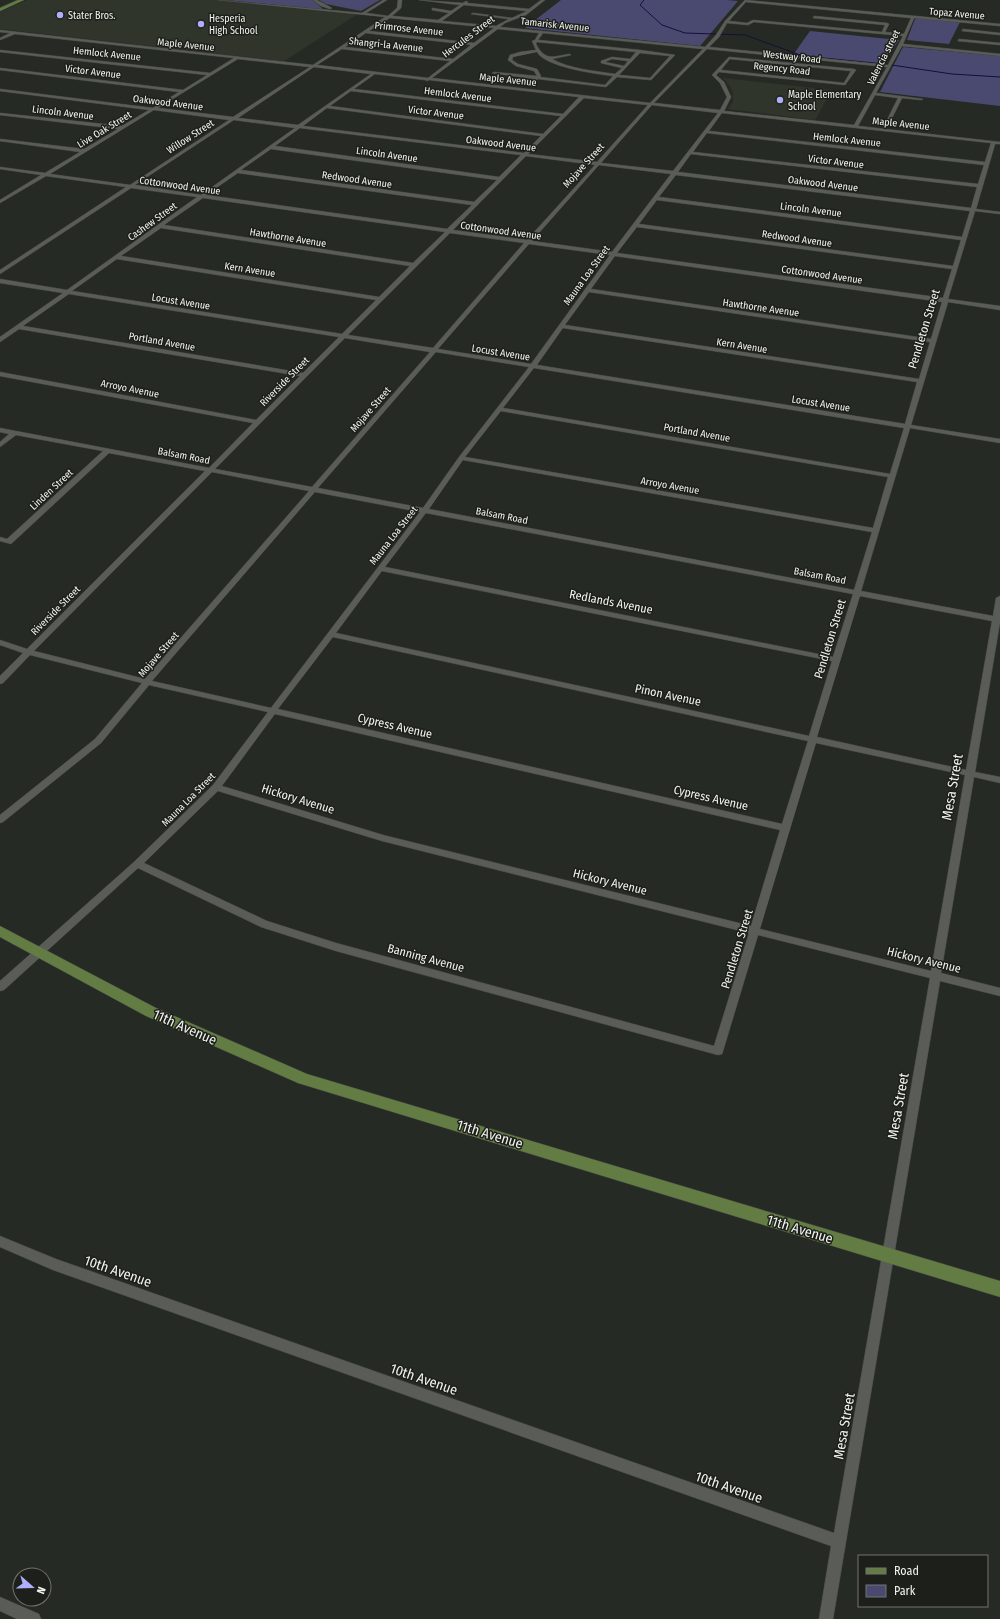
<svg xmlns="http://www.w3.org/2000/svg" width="1000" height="1619" font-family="'Fira Sans Condensed',sans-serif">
<rect width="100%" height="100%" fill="#262a24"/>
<g fill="#2f352a">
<polygon points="27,0 216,0 358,14 284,61 0,29 0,12"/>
<polygon points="723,78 832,90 815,120 728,109 733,102 733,94 730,86"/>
</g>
<g fill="#4a4a71">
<polygon points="226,0 313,0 323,9 330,10"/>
<polygon points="319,0 380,0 361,11 326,4"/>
<polygon points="561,0 727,0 738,1 700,46 525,28"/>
<polygon points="919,18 960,22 949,44 907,40 915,19"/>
<polygon points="810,31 899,40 883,64 793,55"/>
<polygon points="903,47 1000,56 1000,106 880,92"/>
</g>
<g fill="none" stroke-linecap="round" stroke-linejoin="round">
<polyline stroke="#150f3b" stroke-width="1" points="644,0 640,5 662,25 685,33 745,35 803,56 885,64 952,74 1000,77"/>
<defs>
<g id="minor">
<path d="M218,0l144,13 21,-13h4l-21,13 22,3 9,-8 1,-8h4l-1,8 -9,8 46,4 11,-7 -17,-3v-2l19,3 9,-6 -41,-5 44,3 3,-2 2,1 -1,1 62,6 12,-9h4l-19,15 -21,8 -5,4 205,20 11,-12 9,-14 20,-21 255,24v2l-86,-8 -11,26 97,10v2l-98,-10 -26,47 47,6 -2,1 -19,-2 -13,26 -2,1 -2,-1 13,-26 -23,-3 -17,31 142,16v2h-5l-19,65 24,3v2l-25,-3 -27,88 52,7v4l-52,-8 -37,123 89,14v4l-90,-15 -49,163 132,25 3,-18 4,-2v26l-25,150 25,5v6l-26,-6 -33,196 59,15v8l-60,-15 -107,638h-14l12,-73 -778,-276 -53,-23v-11l56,23 778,274 96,-555 -172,-43 -35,116 -1,3 -4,1 -382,-104 -75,-24 -123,-59 -134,122 -4,1v-10l134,-119 79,-77 55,-73 -119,-27 -48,58 -98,79 -3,1v-8l95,-76 47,-56 -112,-28 -27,28 -3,1v-8l23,-23 -23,-8v-5l27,9 178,-178 -96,-18 -98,91 -11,-3v-4l7,2 96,-88 -87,-16 -16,12v-5l9,-8 -9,-2v-4l209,40 44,-45 -253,-47v-4l256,48 44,-44 -281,-47 -19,13v-5l63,-44 -63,-10v-4l67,11 130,-93 -66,-9 -131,86v-4l126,-83 -80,-11 -46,27v-3l41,-25 -41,-6v-2l45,6 35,-21 -80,-11v-2l84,10 34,-20 -118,-14v-2l122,13 27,-16 -149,-19v-2l153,19 26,-16 -179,-22v-2l183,22 24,-15 -207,-23v-2l210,23 24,-15 -219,-24 -15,6v-2l10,-5 -10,-1v-2l313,35 72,-48zM746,2l165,16 -7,16 -19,-2 4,-8 -2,-1 -73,-7 -1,2 72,7 -3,7 -129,-12 -6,3 -18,-2zM464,5l63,6 -15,7 -39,-5 -2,1 38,5 -13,7 -54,-5zM390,18l104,10 -20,15 -105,-12zM754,22l149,14 -15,29 -179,-18 10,-10 8,-14 21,2zM498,29l41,4 -4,7 -3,1 4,9 -16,2 -10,3 -2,5 8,6 18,5 3,5 -43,-4 -2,1 41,6 -2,2 2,1 5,-3 68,8 11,-10 34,3 24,-25 -35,-5 -102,-10 5,-7 160,16 -53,54 -218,-25zM366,33l105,12 -18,14 -108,-12zM537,42l99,10 -6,7 -18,-2 -11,4v2l21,5 -7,6c-20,-3 -45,-5 -63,-15l19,-4 -2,-1c-17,3 -24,7 -33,-10zM342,49l108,12 -22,17 -111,-13zM707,49l180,18 -33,58 -130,-14 7,-14 -7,-15 -8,-7 3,-3 126,13 11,-15 -2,-1 -125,-12 -17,18 8,8 7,14 -7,13 -66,-7zM537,52c8,15 59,22 76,24l-8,9 -65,-8 1,-1 -4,-7 -19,-5 -6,-4 1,-3zM640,53l30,3 -20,22 -31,-3zM238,59l72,8 -77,50 -75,-9zM612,59l16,2 -4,5 -19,-4zM730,59l121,12 -7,12 -123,-13zM314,67l57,7 -73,51 -60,-7zM375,74l50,6 2,1 2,-1 150,17 -16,17 -209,-25zM351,91l210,25 -18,18 -213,-28zM584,98l64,7 -51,57 -69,-8zM652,105l66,8 -45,58 -72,-8zM327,108l214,28 -17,17 -221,-27zM154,110l75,10 -99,65 -80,-11zM722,113l269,30 -6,19 -276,-31zM234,120l61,8 -94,67 -66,-10zM300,128l221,27 -22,22 -224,-31zM707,133l277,32 -6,19 -285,-32zM271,149l226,31 -23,22 -233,-32zM691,154l286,33 -6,21 -293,-36zM526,156l69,9 -68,75 -74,-10zM599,165l72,9 -59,78 -80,-11zM238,173l234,32 -25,24 -241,-34zM676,175l294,36 -8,26 -303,-40zM203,198l242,34 -32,31 -249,-38zM657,200l304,40 -8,26 -314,-42zM637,227l315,42 -9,29 -326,-45zM161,228l249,38 -31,31 -258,-41zM450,233l74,10 -91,105 -85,-13zM529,244l81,11 -79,109 -93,-15zM615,256l327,46 -11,37 -340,-50zM117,259l259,41 -34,34 -270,-43zM589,292l341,50 -11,37 -354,-54zM69,294l270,43 -36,36 -280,-47zM563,328l354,54 -12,42 -368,-59zM345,338l85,14 -118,135 -97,-18zM436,352l93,15 -70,90 -36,51 -105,-20zM534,368l370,60 -14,46 -387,-66zM501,411l387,66 -15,51 -408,-71zM463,460l409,72 -18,58 -425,-81zM212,472l97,19 -164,188 -111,-28zM315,492l105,20 -149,196 -119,-27zM426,513l427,81 -20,63 -448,-90zM382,571l450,90 -23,75 -473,-103zM860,596l132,25 -26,149 -149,-33zM333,637l475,104 -26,83 -504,-115zM275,714l505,116 -29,96 -368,-91 -161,-49zM816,743l149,32 -34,196 -171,-42zM218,791l164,50 367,92 -35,113 -378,-103 -69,-22 -123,-58z"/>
<polygon points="313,0 317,0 332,8 330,9 321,6"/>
<polygon points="963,29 1000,33 1000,35 962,31"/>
<polygon points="959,39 1000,43 1000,45 958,41"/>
<polygon points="0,1597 39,1614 41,1619 17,1619 0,1611"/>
</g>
<g id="major">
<polygon points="18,0 24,0 0,11 0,8"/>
<polygon points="0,926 156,1008 307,1074 1000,1281 1000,1297 298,1083 146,1016 0,937"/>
</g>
</defs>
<use href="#minor" stroke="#454843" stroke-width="1"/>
<use href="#major" stroke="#454843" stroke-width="1"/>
<use href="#minor" fill="#5a5d57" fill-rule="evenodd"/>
<use href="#major" fill="#627c44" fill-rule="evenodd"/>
</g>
<g fill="#aeaefa" stroke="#1d201a" stroke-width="1.5">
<circle cx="60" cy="15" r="4"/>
<circle cx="201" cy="24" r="4"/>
<circle cx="780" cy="100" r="4"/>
</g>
<g text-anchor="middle" stroke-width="3" stroke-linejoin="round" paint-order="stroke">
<g font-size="10" fill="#f1f3ef" stroke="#1d201a">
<text transform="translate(957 13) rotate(5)" y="4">Topaz Avenue</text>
<text transform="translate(555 24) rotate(6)" y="4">Tamarisk Avenue</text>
<text transform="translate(409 28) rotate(6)" y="4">Primrose Avenue</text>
<text transform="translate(468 36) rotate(-37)" y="4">Hercules Street</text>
<text transform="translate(186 44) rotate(6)" y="4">Maple Avenue</text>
<text transform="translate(386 44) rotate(6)" y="4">Shangri-la Avenue</text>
<text transform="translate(107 53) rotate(6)" y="4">Hemlock Avenue</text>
<text transform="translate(792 56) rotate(6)" y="4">Westway Road</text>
<text transform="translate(883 57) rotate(-63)" y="4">Valencia street</text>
<text transform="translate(782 68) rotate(6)" y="4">Regency Road</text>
<text transform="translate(93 71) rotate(7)" y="4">Victor Avenue</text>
<text transform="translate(508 79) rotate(6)" y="4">Maple Avenue</text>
<text transform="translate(458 94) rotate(7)" y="4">Hemlock Avenue</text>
<text transform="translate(168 102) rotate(7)" y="4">Oakwood Avenue</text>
<text transform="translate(63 112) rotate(7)" y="4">Lincoln Avenue</text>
<text transform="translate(436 112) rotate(7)" y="4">Victor Avenue</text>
<text transform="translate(901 123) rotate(6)" y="4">Maple Avenue</text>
<text transform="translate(104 129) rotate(-31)" y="4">Live Oak Street</text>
<text transform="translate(190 136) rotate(-33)" y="4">Willow Street</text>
<text transform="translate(847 139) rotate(6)" y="4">Hemlock Avenue</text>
<text transform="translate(501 143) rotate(7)" y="4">Oakwood Avenue</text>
<text transform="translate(387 154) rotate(8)" y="4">Lincoln Avenue</text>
<text transform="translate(836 161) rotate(7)" y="4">Victor Avenue</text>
<text transform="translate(583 165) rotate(-48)" y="4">Mojave Street</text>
<text transform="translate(357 179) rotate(8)" y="4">Redwood Avenue</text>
<text transform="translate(823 183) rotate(7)" y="4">Oakwood Avenue</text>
<text transform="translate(180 185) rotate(8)" y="4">Cottonwood Avenue</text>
<text transform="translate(811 209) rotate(7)" y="4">Lincoln Avenue</text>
<text transform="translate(152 221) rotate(-36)" y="4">Cashew Street</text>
<text transform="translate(501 230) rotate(8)" y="4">Cottonwood Avenue</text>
<text transform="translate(288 237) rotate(9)" y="4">Hawthorne Avenue</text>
<text transform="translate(797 238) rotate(8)" y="4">Redwood Avenue</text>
<text transform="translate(250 269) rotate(9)" y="4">Kern Avenue</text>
<text transform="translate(822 274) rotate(8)" y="4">Cottonwood Avenue</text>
<text transform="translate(586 275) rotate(-54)" y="4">Mauna Loa Street</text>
<text transform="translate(181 301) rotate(9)" y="4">Locust Avenue</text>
<text transform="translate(761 307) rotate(8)" y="4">Hawthorne Avenue</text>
<text transform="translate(162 341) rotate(10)" y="4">Portland Avenue</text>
<text transform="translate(742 345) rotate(9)" y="4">Kern Avenue</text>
<text transform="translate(501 352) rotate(9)" y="4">Locust Avenue</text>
<text transform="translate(284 381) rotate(-45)" y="4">Riverside Street</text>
<text transform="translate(130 388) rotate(11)" y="4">Arroyo Avenue</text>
<text transform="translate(821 403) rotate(9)" y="4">Locust Avenue</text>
<text transform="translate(370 409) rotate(-49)" y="4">Mojave Street</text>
<text transform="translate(697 432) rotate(10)" y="4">Portland Avenue</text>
<text transform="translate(184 455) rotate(11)" y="4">Balsam Road</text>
<text transform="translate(670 485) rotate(10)" y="4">Arroyo Avenue</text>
<text transform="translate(51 489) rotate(-43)" y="4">Linden Street</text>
<text transform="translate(502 515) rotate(11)" y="4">Balsam Road</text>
<text transform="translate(393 535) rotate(-52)" y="4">Mauna Loa Street</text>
<text transform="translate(820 575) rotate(11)" y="4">Balsam Road</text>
<text transform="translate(55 610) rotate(-45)" y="4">Riverside Street</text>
<text transform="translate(158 654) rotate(-49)" y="4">Mojave Street</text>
<text transform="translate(188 799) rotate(-45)" y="4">Mauna Loa Street</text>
</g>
<g font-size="10" fill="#f1f3ef" stroke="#1d201a" text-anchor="start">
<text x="68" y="19">Stater Bros.</text>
<text x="209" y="22">Hesperia<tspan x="209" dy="12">High School</tspan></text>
<text x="788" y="98">Maple Elementary<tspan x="788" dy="12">School</tspan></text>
</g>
<g font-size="12" fill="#f1f3ef" stroke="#1d201a">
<text transform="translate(924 329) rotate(-73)" y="4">Pendleton Street</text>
<text transform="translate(611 602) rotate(11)" y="4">Redlands Avenue</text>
<text transform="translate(830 639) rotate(-73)" y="4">Pendleton Street</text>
<text transform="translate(668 695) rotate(12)" y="4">Pinon Avenue</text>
<text transform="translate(395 726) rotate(13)" y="4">Cypress Avenue</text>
<text transform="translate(711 798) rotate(13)" y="4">Cypress Avenue</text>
<text transform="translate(298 799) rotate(17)" y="4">Hickory Avenue</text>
<text transform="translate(610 882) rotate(14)" y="4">Hickory Avenue</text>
<text transform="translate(737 949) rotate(-73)" y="4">Pendleton Street</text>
<text transform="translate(426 958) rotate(15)" y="4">Banning Avenue</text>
<text transform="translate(924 960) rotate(14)" y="4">Hickory Avenue</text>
</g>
<g font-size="14" fill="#f1f3ef" stroke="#1d201a">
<text transform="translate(952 787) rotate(-80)" y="5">Mesa Street</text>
<text transform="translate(185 1027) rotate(24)" y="5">11th Avenue</text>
<text transform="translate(898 1106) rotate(-80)" y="5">Mesa Street</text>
<text transform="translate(490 1134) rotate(17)" y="5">11th Avenue</text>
<text transform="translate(800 1229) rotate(17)" y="5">11th Avenue</text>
<text transform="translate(118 1271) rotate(19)" y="5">10th Avenue</text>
<text transform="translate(424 1379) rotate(19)" y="5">10th Avenue</text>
<text transform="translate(844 1426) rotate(-80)" y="5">Mesa Street</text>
<text transform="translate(729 1487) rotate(19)" y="5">10th Avenue</text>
</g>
</g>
<rect x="858" y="1555" width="130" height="52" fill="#1d201a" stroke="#72746f"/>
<rect x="866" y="1568" width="20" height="6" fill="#627c44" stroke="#72746f"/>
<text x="894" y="1575" font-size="12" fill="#f1f3ef">Road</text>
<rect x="866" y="1585" width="20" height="12" fill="#4a4a71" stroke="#72746f"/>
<text x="894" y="1595" font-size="12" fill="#f1f3ef">Park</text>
<g transform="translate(32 1587) rotate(110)"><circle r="19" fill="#1d201a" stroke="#72746f"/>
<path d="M0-3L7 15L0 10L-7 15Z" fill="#aeaefa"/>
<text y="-6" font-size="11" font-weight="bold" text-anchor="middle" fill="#f1f3ef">N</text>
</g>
</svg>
